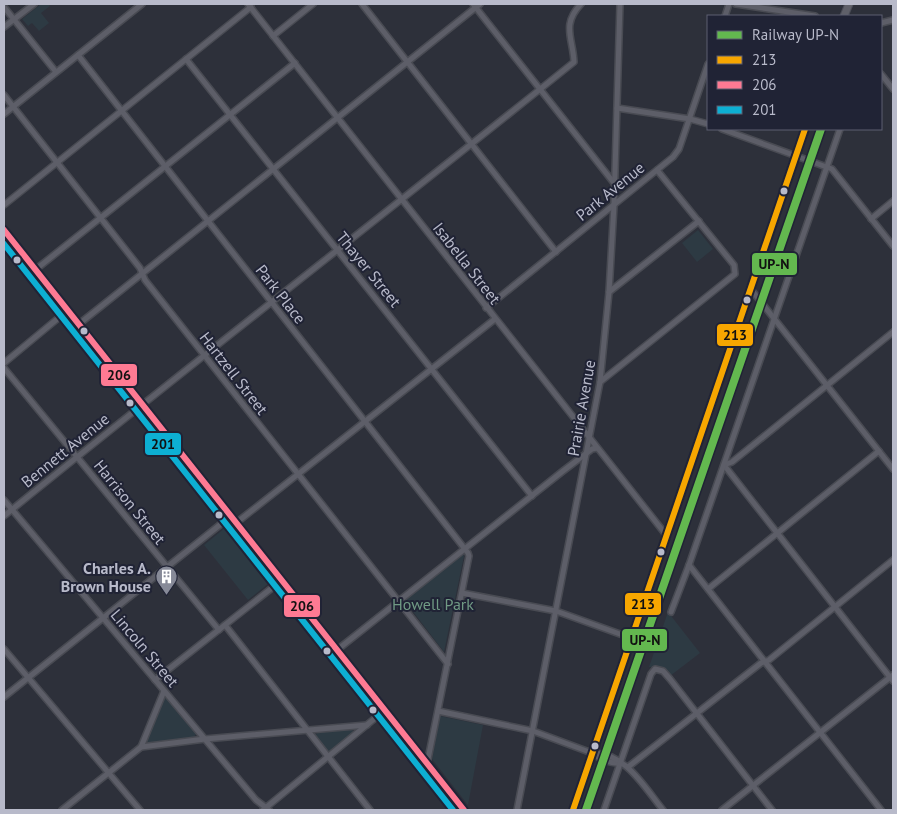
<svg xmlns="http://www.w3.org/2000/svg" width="897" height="814" font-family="'PT Sans',sans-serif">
<rect width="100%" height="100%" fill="#2d303a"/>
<g fill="#2d3a43">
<polygon points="41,4 48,4 50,6 41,13 49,23 39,31 32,23 28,26 22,19"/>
<polygon points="698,230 713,249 697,262 682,243"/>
<polygon points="231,523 274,579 248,600 204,545"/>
<polygon points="463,554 464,556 444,652 404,600"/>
<path d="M668,612l32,41 -30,23c-9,-12 -9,-8 -21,-9z"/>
<polygon points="164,698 167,699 195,731 196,734 194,737 146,743"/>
<polygon points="440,716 483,725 468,805 432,759"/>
<polygon points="350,728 352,729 354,733 329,753 315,735 319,732"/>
</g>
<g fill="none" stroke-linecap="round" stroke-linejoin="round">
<defs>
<g id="minor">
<polyline points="248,4 667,536"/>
<polyline points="362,4 556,252"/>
<polyline points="473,4 614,183"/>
<polyline points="736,4 815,16"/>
<polyline points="4,7 56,72"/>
<polyline points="725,16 729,4"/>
<polyline points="881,23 893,20"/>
<polyline points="4,27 34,4"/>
<polyline points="273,36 313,4"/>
<polyline points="78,55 468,553 469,556 427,764"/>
<polyline points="186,59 532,496"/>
<polyline points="881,74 893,89"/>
<polyline points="4,95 140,268 145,280 448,664"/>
<polyline points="617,108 690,119 708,124"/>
<polyline points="4,114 142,4"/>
<polyline points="722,129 832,169 893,246"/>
<polyline points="4,205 251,7"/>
<polyline points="871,219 893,201"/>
<polyline points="35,270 295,63"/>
<polyline points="750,288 893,469"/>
<polyline points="609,292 699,221"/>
<polyline points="486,308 673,157 679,149 708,64"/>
<polyline points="79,324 480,4"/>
<polyline points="893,332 732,462 724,465 893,681"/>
<polyline points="4,363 68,310"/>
<polyline points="4,368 219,630"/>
<polyline points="600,382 735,274 734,265 657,170"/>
<polyline points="4,500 256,800 269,810"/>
<path d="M4,516c188,-153 381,-302 570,-454 -1,-24 -13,-37 7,-58"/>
<polyline points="236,523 495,319"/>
<polyline points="689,565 881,810"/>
<polyline points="708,589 879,451"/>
<polyline points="462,593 556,611 631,638"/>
<polyline points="671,612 689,565 840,129"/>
<polyline points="225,625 370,810"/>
<polyline points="4,649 140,810"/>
<polyline points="337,650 563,471 592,449 597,448"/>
<polyline points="155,680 282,580"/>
<polyline points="4,697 231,516"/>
<path d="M438,711l95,20 59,22c7,6 19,11 28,10"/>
<polyline points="141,747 164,691"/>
<path d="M592,753c33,-1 53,35 71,57"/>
<polyline points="628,767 761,663 769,660 893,560"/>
<polyline points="62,810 141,747 205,739 367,725"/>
<polyline points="263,810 385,710"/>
<polyline points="517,810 600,382 609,292 614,205 620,4"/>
<polyline points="604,810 651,674 655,669 663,671 670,679 772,810"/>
<polyline points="722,810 893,675"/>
</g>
<g id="major">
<polyline points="844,16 849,4"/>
<polyline points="4,230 464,810"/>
<polyline points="573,810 805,129"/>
</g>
</defs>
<use href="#minor" stroke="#494b53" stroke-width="8"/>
<use href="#major" stroke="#4b4d57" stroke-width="9"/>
<use href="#minor" stroke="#5d5e68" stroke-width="5"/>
<use href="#major" stroke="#5f6069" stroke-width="7"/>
<defs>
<polyline id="bus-1" points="573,810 805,129"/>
<polyline id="bus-2" points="4,230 464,810"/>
<polyline id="bus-3" points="4,244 453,810"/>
</defs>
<use href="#bus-1" stroke="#202335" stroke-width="10"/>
<use href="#bus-2" stroke="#202335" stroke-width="10"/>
<use href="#bus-3" stroke="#202335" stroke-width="10"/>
<use href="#bus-1" stroke="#f7a600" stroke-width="6"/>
<use href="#bus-2" stroke="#fe7a93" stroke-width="6"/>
<use href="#bus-3" stroke="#0dafd3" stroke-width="6"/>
<defs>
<polyline id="rail-1" points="586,810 821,129"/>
</defs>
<use href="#rail-1" stroke="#202335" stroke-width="11"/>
<use href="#rail-1" stroke="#63b84f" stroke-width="8"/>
</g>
<defs>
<symbol id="building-pin" viewBox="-11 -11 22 30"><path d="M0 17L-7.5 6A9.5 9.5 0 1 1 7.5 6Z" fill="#878a98" stroke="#202335"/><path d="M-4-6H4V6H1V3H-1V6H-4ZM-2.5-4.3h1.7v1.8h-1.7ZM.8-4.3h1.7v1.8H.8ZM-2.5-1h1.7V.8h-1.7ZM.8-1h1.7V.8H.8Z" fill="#fff"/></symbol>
</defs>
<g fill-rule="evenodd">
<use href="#building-pin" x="154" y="564" width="25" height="34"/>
</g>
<g fill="#b8baca" stroke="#202335" stroke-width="2">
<circle cx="784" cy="191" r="4.5"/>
<circle cx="17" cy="260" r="4.5"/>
<circle cx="747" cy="300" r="4.5"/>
<circle cx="84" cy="331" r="4.5"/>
<circle cx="130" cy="403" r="4.5"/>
<circle cx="219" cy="515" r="4.5"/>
<circle cx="661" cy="552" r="4.5"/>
<circle cx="327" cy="651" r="4.5"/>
<circle cx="373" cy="710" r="4.5"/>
<circle cx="595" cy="746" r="4.5"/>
</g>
<g text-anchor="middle" stroke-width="4" stroke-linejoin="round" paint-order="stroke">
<g font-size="16" fill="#b8baca" stroke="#202335">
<text transform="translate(610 191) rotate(-39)" y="6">Park Avenue</text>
<text transform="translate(467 263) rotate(52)" y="6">Isabella Street</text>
<text transform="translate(369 269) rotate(51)" y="6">Thayer Street</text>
<text transform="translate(281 294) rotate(52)" y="6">Park Place</text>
<text transform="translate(234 373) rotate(52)" y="6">Hartzell Street</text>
<text transform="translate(581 408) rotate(-80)" y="6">Prairie Avenue</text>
<text transform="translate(65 450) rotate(-39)" y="6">Bennett Avenue</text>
<text transform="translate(130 502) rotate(51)" y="6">Harrison Street</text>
<text transform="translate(145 648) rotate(50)" y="6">Lincoln Street</text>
</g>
<g font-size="16" font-weight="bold" fill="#b8baca" stroke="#202335" text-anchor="end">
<text x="151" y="574">Charles A.<tspan x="151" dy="18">Brown House</tspan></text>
</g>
<g font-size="16" fill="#709a84" stroke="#202335">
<text x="433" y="610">Howell Park</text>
</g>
</g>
<g stroke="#202335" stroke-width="2">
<rect x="751" y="252" width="47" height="24" rx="5" fill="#63b84f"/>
<rect x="716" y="323" width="38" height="24" rx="5" fill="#f7a600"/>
<rect x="100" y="363" width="38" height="24" rx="5" fill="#fe7a93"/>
<rect x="144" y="432" width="38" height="24" rx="5" fill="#0dafd3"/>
<rect x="624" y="592" width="38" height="24" rx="5" fill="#f7a600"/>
<rect x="283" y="594" width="38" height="24" rx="5" fill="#fe7a93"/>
<rect x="621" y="628" width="47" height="24" rx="5" fill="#63b84f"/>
</g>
<g font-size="14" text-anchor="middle" font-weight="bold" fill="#111">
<text x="774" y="269">UP-N</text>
<text x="735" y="340">213</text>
<text x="119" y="380">206</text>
<text x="163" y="449">201</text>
<text x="643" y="609">213</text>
<text x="302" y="611">206</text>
<text x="645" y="645">UP-N</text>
</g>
<rect width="897" height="814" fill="none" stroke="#b8baca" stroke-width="10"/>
<rect x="707" y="15" width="175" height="115" fill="#202335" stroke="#5d5f71"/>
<rect x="717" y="31" width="25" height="8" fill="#63b84f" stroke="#5d5f71"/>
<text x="752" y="40" font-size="15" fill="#b8baca">Railway UP-N</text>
<rect x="717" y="56" width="25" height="8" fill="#f7a600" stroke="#5d5f71"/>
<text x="752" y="65" font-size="15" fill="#b8baca">213</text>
<rect x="717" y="81" width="25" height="8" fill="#fe7a93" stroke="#5d5f71"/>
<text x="752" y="90" font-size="15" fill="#b8baca">206</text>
<rect x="717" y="106" width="25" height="8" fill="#0dafd3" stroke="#5d5f71"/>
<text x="752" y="115" font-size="15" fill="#b8baca">201</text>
</svg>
